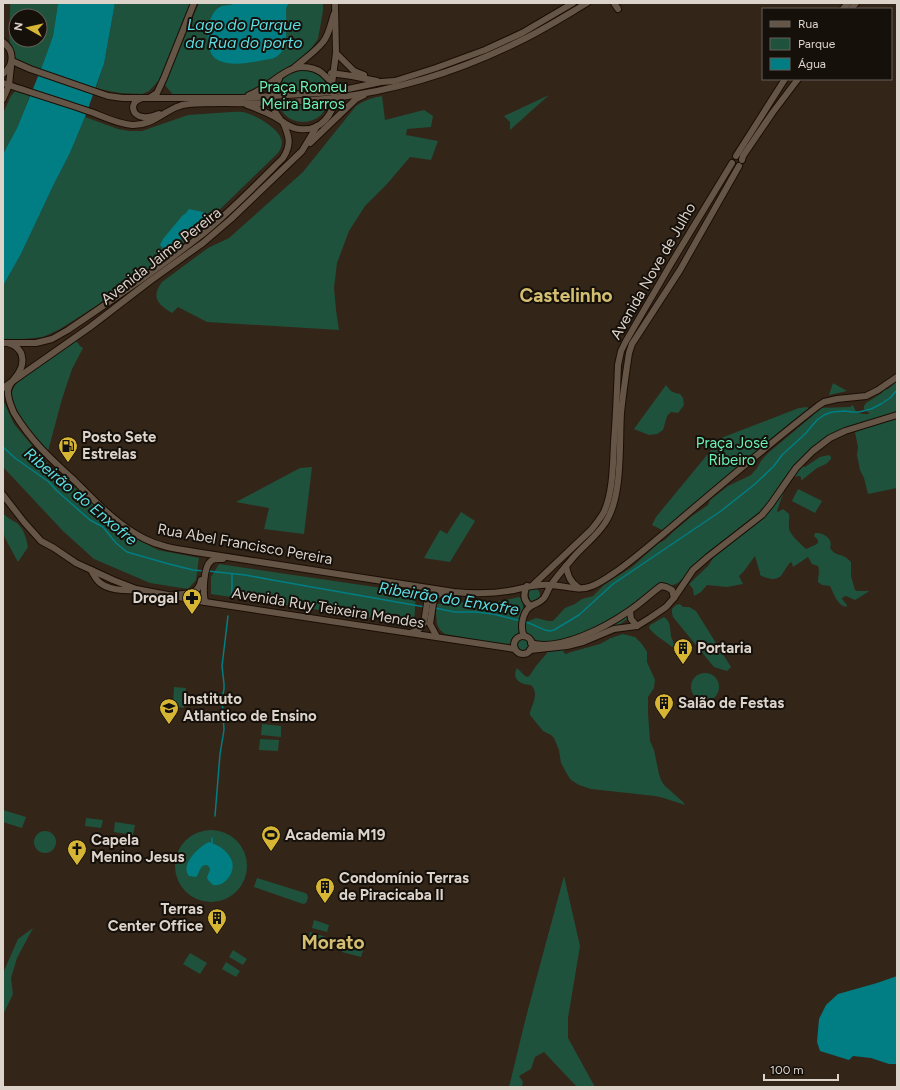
<svg xmlns="http://www.w3.org/2000/svg" width="900" height="1090" font-family="Figtree,sans-serif">
<rect width="100%" height="100%" fill="#342519"/>
<g fill="#1f523c" fill-rule="evenodd">
<path d="M10,3h48l-5,33 -12,33 -25,-8c-11,-18 -5,-39 -6,-58zM16,16h24v24h-24z"/>
<polygon points="115,3 192,3 162,77 149,91 142,94 120,93 109,91 96,88 104,64"/>
<polygon points="199,3 323,3 323,11 318,39 310,50 295,63 257,91 244,95 174,96 165,85 166,80"/>
<circle cx="303" cy="96" r="26"/>
<polygon points="16,90 23,92 30,95 17,128 3,154 3,113 11,96"/>
<polygon points="549,95 510,130 510,122 504,116"/>
<path d="M382,96l3,24 39,-10 9,6 -2,11 -24,2 -1,6 32,6 -7,19 -21,-3 -23,27 -22,22 -16,25 -12,32 -3,25 2,22 3,20 -132,-8 -29,-15 -6,6c-15,-9 -21,-16 -10,-31l46,-34 21,-10 74,-66 53,-66c9,-6 16,-8 26,-10z"/>
<path d="M231,112c6,0 12,-1 18,2 10,3 32,16 33,28 0,4 -2,8 -4,11l-67,65 -32,29 -83,59 -36,23 -17,8 -40,4v-55l18,-32 32,-68 17,-33 15,-36 33,12 11,2h13l46,-16z"/>
<path d="M75,339l5,7 3,2 -11,21 -10,30 -14,52c-11,-13 -37,-41 -36,-58 1,-6 4,-9 8,-13z"/>
<path d="M894,382h3v106l-29,6 -4,-16 -4,-8 -3,-15 1,-8 -3,-15 13,-5 -1,-1 -31,7 -30,26 -3,7 2,1 15,-10 9,-2 2,2v2l-5,5 -9,4 -15,12h-1v-3l-2,-1 -13,2 -3,2 1,12 -4,10 -3,9 1,1 5,-3 6,5c1,5 -1,9 0,14 0,6 12,16 17,21l9,-4 3,-2v-3l-4,-4 1,-3c8,-1 19,6 15,15 6,8 7,5 15,9 2,1 4,3 6,5v14l4,14 2,1h12l-1,1 -13,8 -9,-4 -3,1 -1,2 5,6 -1,2c-9,-2 -12,-13 -16,-21l-8,-1 -4,-3c0,-5 2,-12 0,-16l-6,-2 -4,-7 -15,10 -1,-4 -1,-1c-4,3 -5,7 -8,11 -5,9 -15,6 -23,2v-2l-5,-17 -11,15 -5,5 4,8 -16,3 -20,-2 -6,7 -7,4 -1,-7 -4,-5 20,-19 4,-7 -2,-1 -20,14 -13,12 -15,6 -21,14 -16,17 -20,14 -16,8 -27,9 1,2 2,1 5,-2 29,-8 11,-6 12,-4 12,3 7,7 5,8v10l8,18 -1,8 -6,9v16l2,28 4,9 5,24 2,6 3,5 19,17 2,3c-10,-3 -19,-7 -30,-9l-64,-7 -12,-4 -8,-5 -4,-6 -6,-11 -2,-13 -5,-12 -3,-3 -8,-4 -13,-16v-3c3,-9 9,-19 1,-27 -10,0 -20,-6 -14,-17l8,8 3,1 2,-2 6,-9 11,-13v-4l-24,-15 -5,6 4,-2 5,1 2,6c-4,11 -15,6 -11,-5l-4,3 -21,4 -8,-1 -17,-8 -23,-4 -5,-4 -3,-6 -1,-11 1,-9 13,-2 43,1 26,-6 3,2 1,3v18l1,3 12,-5 12,3h5l12,-13 10,-4 7,-5 11,-3 11,-11 28,-18 27,-24 6,-3 8,-8 19,-16 16,-11 2,-5 18,-14 23,-11 6,-7 4,-7 6,-7 44,-37 6,-9 33,-1 3,-2 3,7 6,2h7v-1l-5,-4v-3l2,-3 16,-10 1,-3 5,-1 6,-5z"/>
<polygon points="833,383 847,391 829,395"/>
<path d="M666,385c4,6 7,8 14,9l3,4 1,7 -6,8 -7,-1 -4,4 -4,14 -6,4 -8,1 -15,-6z"/>
<polygon points="3,400 14,424 51,468 85,496 124,533 158,550 199,558 196,580 188,589 150,583 94,559 63,531 3,467"/>
<polygon points="807,407 810,410 664,531 652,525 656,517 721,438 799,408"/>
<polygon points="312,467 304,534 264,529 269,508 236,502 300,468"/>
<polygon points="798,489 822,501 815,513 792,501"/>
<polygon points="461,512 475,521 450,562 424,558 440,530 447,534"/>
<path d="M3,513c4,5 9,7 14,10 7,6 9,15 11,24l-10,15 -13,-24 -2,-8z"/>
<polygon points="219,564 416,593 414,624 211,594 211,577"/>
<circle cx="533" cy="595" r="7"/>
<polygon points="680,604 683,607 689,607 696,611 731,667 727,671 714,667 673,617 672,613 672,609 676,605"/>
<path d="M664,617c7,5 6,11 7,19 1,4 3,6 3,10l-2,1c-8,-7 -17,-11 -23,-19l1,-3z"/>
<circle cx="705" cy="687" r="14"/>
<polygon points="174,687 186,688 184,708 173,706"/>
<polygon points="262,724 281,726 281,737 261,735"/>
<polygon points="260,739 279,740 278,751 259,750"/>
<polygon points="3,810 26,817 22,828 3,822"/>
<polygon points="86,818 103,820 101,828 85,826"/>
<polygon points="115,822 135,825 133,835 114,832"/>
<circle cx="211" cy="866" r="36"/>
<circle cx="45" cy="842" r="11"/>
<polygon points="564,876 580,946 568,1018 568,1038 595,1087 577,1087 544,1052 535,1057 531,1069 519,1076 523,1082 522,1087 509,1087 526,1017"/>
<polygon points="257,878 305,893 307,894 308,898 306,903 303,904 254,887"/>
<polygon points="314,920 329,925 327,932 312,928"/>
<polygon points="33,928 17,958 11,978 13,994 3,1015 3,973 18,939"/>
<polygon points="310,932 326,937 324,944 308,940"/>
<polygon points="345,941 364,947 361,957 342,952"/>
<polygon points="233,950 247,959 243,965 229,957"/>
<polygon points="190,953 207,963 200,974 183,964"/>
<polygon points="226,962 240,971 236,977 222,969"/>
</g>
<g fill="#017e83">
<polygon points="58,3 115,3 104,64 85,117 70,153 53,186 21,254 3,286 3,154 17,128 41,69 53,36"/>
<path d="M235,3h54l-3,5c0,9 1,29 -1,37 -1,4 -5,10 -9,12 -3,2 -8,2 -12,3 -14,3 -35,7 -48,-1 -13,-9 -10,-46 4,-52 2,-2 6,-1 9,-2 2,0 4,-1 6,-2z"/>
<path d="M189,209l14,3 2,4c-8,10 -29,29 -42,32l-3,-3 3,-6 19,-23 4,-3z"/>
<path d="M209,842c9,3 18,8 22,17 6,11 -5,28 -18,26l-5,-5 -1,-3 3,-7v-2l-3,-3c-8,0 -7,8 -11,12l-7,-1c-9,-11 9,-29 20,-34z"/>
<polygon points="897,976 897,1064 889,1064 871,1058 853,1056 849,1060 820,1051 817,1042 819,1019 826,1005 838,994 877,983"/>
</g>
<g fill="none" stroke-linecap="round" stroke-linejoin="round">
<g stroke="#017e83" stroke-width="1.5">
<polyline points="3,447 15,458 49,482 56,490 90,520 103,527 116,543 127,552 169,564 193,570 204,571"/>
<polyline points="208,571 245,575 278,581 425,607"/>
<polyline points="231,598 232,588 232,574"/>
<polyline points="435,608 455,612 475,612 493,614 521,621"/>
<path d="M525,622c9,2 16,8 25,9l4,-1 25,-15 34,-31 108,-73 34,-27 19,-18 8,-11 23,-21 12,-14 7,-5 8,-3 13,-1 7,1h7l12,-3 10,-5 9,-6 7,-8"/>
<polyline points="215,816 220,754 224,730 222,698 224,689 224,684 222,666 228,616"/>
<polyline points="212,843 212,838"/>
</g>
<defs>
<g id="secondary">
<polyline points="614,3 618,9"/>
<polyline points="843,9 848,3"/>
<polyline points="851,9 856,3"/>
<path d="M3,42c12,9 11,23 0,32"/>
<polyline points="336,53 354,71 364,75"/>
<polyline points="12,61 30,69 108,96 123,98 242,98 272,96 334,92 381,82 395,81 436,68 485,50 522,33 573,3"/>
<path d="M294,68c9,-8 21,-16 29,-26 6,-7 8,-19 11,-28"/>
<polyline points="331,73 352,76 377,81"/>
<path d="M279,79c-9,12 -9,28 1,40"/>
<path d="M3,83c29,10 59,19 88,29 13,5 27,12 41,13 24,1 36,-20 57,-21 28,-2 56,0 84,-1 20,-1 41,-3 61,-5 65,-8 128,-28 186,-57 23,-11 45,-25 67,-38"/>
<polyline points="332,84 336,53 335,3"/>
<polyline points="149,98 157,93 164,78 194,3"/>
<polyline points="3,99 9,85 11,66"/>
<path d="M140,99c-11,4 -8,17 3,18 5,1 11,-1 16,-3"/>
<path d="M247,105c9,3 19,7 28,12 8,4 14,11 24,12 21,3 37,-15 35,-36 -1,-3 -1,-8 -3,-11 -2,-3 -6,-6 -9,-9 -5,-4 -13,-6 -20,-6 -17,0 -35,22 -53,28"/>
<polyline points="310,143 356,99 364,95"/>
<polyline points="736,156 785,79"/>
<polyline points="742,160 743,156 773,112 798,79"/>
<path d="M3,343h33l16,-4 16,-9c44,-30 89,-60 131,-93 30,-24 57,-52 84,-79 9,-14 6,-22 0,-36"/>
<path d="M8,343c2,1 6,2 8,4 8,6 8,17 3,25 -3,6 -9,10 -11,18 -1,8 3,16 6,23 17,28 37,46 61,68 21,21 43,45 70,58 16,8 33,10 50,13l259,40c20,2 40,2 60,-2 13,-3 22,-6 36,-5 13,0 29,7 42,1 10,-4 19,-11 28,-17 19,-14 36,-29 54,-44 47,-40 95,-81 144,-119l6,-4 13,-3 29,-3 12,-6 19,-13"/>
<polyline points="3,388 90,327 150,281 203,243 231,219 302,151 317,126"/>
<polyline points="3,495 24,522 41,541 54,548 76,563 113,580 136,589 205,602 515,649"/>
<path d="M566,566c2,10 4,16 13,22"/>
<path d="M91,570c2,4 4,8 7,11 8,9 27,10 38,9"/>
<path d="M533,585l58,-55c5,-6 9,-11 13,-18 9,-20 9,-48 10,-70 2,-25 3,-51 4,-77l3,-14 5,-10 46,-79 60,-99"/>
<path d="M527,586c-4,8 -4,15 4,20"/>
<path d="M174,595c13,-2 25,0 27,-15"/>
<path d="M205,602c-2,-9 -2,-35 6,-41 3,-3 8,-2 12,-2"/>
<polyline points="630,611 631,619 637,626"/>
<polyline points="411,633 419,629 424,623 428,597 425,590 421,588"/>
<path d="M524,636c-4,-8 -2,-24 7,-30 5,-3 9,-3 13,-8 3,-4 4,-9 7,-13 6,-9 14,-18 21,-26 11,-13 24,-22 33,-36 18,-26 14,-79 16,-110 2,-20 5,-40 8,-60l3,-9 48,-74 59,-104"/>
<circle cx="523" cy="645" r="9"/>
<polyline points="437,637 430,624 433,604 435,598 440,594 446,592"/>
<path d="M531,643c28,9 75,-16 98,-32 11,-7 21,-17 32,-25l5,1 6,3 2,8"/>
<polyline points="530,650 567,646 583,642 614,629 637,626 650,618 666,607 674,598 693,570 708,557 762,515 771,504 796,468 813,451 830,438 845,431 897,415"/>
</g>
</defs>
<use href="#secondary" stroke="#1b0e04" stroke-width="8"/>
<use href="#secondary" stroke="#655547" stroke-width="6"/>
</g>
<defs>
<symbol id="fuel-pin" viewBox="-11 -11 22 30"><path d="M0 17L-7.5 6A9.5 9.5 0 1 1 7.5 6Z" fill="#d6b534" stroke="#16100b"/><path d="M-5.5-6h7V0h2V4h1.3V-2.5L3-4.5l.8-.8L6-3V5H2.5V1h-1V6h-7ZM-4.2-4.7v3.2H.2V-4.7Z" fill="#111"/></symbol>
<symbol id="pharmacy-pin" viewBox="-11 -11 22 30"><path d="M0 17L-7.5 6A9.5 9.5 0 1 1 7.5 6Z" fill="#d6b534" stroke="#16100b"/><path d="M-2-6h4v4h4v4h-4v4h-4v-4h-4v-4h4Z" fill="#111"/></symbol>
<symbol id="building-pin" viewBox="-11 -11 22 30"><path d="M0 17L-7.5 6A9.5 9.5 0 1 1 7.5 6Z" fill="#d6b534" stroke="#16100b"/><path d="M-4-6H4V6H1V3H-1V6H-4ZM-2.5-4.3h1.7v1.8h-1.7ZM.8-4.3h1.7v1.8H.8ZM-2.5-1h1.7V.8h-1.7ZM.8-1h1.7V.8H.8Z" fill="#111"/></symbol>
<symbol id="school-pin" viewBox="-11 -11 22 30"><path d="M0 17L-7.5 6A9.5 9.5 0 1 1 7.5 6Z" fill="#d6b534" stroke="#16100b"/><path d="M0-5L7-2L0 1L-7-2ZM-4 1L0 2.5L4 1V4Q0 6-4 4Z" fill="#111"/></symbol>
<symbol id="stadium-pin" viewBox="-11 -11 22 30"><path d="M0 17L-7.5 6A9.5 9.5 0 1 1 7.5 6Z" fill="#d6b534" stroke="#16100b"/><path d="M0-5a6.5 5 0 1 0 0 10a6.5 5 0 1 0 0-10ZM-3.5-1.8h7v3.6h-7Z" fill="#111"/></symbol>
<symbol id="church-pin" viewBox="-11 -11 22 30"><path d="M0 17L-7.5 6A9.5 9.5 0 1 1 7.5 6Z" fill="#d6b534" stroke="#16100b"/><path d="M-1.2-6h2.4v3.5h3.3v2.4h-3.3V6h-2.4V-.1h-3.3v-2.4h3.3Z" fill="#111"/></symbol>
</defs>
<g fill-rule="evenodd">
<use href="#fuel-pin" x="57" y="435" width="22" height="30"/>
<use href="#pharmacy-pin" x="181" y="587" width="22" height="30"/>
<use href="#building-pin" x="672" y="637" width="22" height="30"/>
<use href="#building-pin" x="653" y="692" width="22" height="30"/>
<use href="#school-pin" x="158" y="697" width="22" height="30"/>
<use href="#stadium-pin" x="260" y="824" width="22" height="30"/>
<use href="#church-pin" x="66" y="838" width="22" height="30"/>
<use href="#building-pin" x="314" y="876" width="22" height="30"/>
<use href="#building-pin" x="206" y="907" width="22" height="30"/>
</g>
<g text-anchor="middle" stroke-width="4" stroke-linejoin="round" paint-order="stroke">
<g font-size="15" fill="#6bf1b7" stroke="#16100b">
<text x="303" y="92">Praça Romeu<tspan x="303" dy="17">Meira Barros</tspan></text>
<text x="732" y="448">Praça José<tspan x="732" dy="17">Ribeiro</tspan></text>
</g>
<g font-size="15" fill="#dcd3cb" stroke="#16100b">
<text transform="translate(161 256) rotate(-38)" y="5">Avenida Jaime Pereira</text>
<text transform="translate(653 271) rotate(-60)" y="5">Avenida Nove de Julho</text>
<text transform="translate(245 544) rotate(10)" y="5">Rua Abel Francisco Pereira</text>
<text transform="translate(328 608) rotate(9)" y="5">Avenida Ruy Teixeira Mendes</text>
</g>
<g font-size="15" font-weight="bold" fill="#dcd3cb" stroke="#16100b" text-anchor="start">
<text x="82" y="442">Posto Sete<tspan x="82" dy="17">Estrelas</tspan></text>
<text x="178" y="603" text-anchor="end">Drogal</text>
<text x="697" y="653">Portaria</text>
<text x="183" y="704">Instituto<tspan x="183" dy="17">Atlantico de Ensino</tspan></text>
<text x="678" y="708">Salão de Festas</text>
<text x="285" y="840">Academia M19</text>
<text x="91" y="845">Capela<tspan x="91" dy="17">Menino Jesus</tspan></text>
<text x="339" y="883">Condomínio Terras<tspan x="339" dy="17">de Piracicaba II</tspan></text>
<text x="203" y="914" text-anchor="end">Terras<tspan x="203" dy="17">Center Office</tspan></text>
</g>
<g font-size="16" font-style="italic" fill="#59dfe4" stroke="#16100b">
<text x="244" y="30">Lago do Parque<tspan x="244" dy="18">da Rua do porto</tspan></text>
<text transform="translate(81 496) rotate(40)" y="6">Ribeirão do Enxofre</text>
<text transform="translate(449 598) rotate(9)" y="6">Ribeirão do Enxofre</text>
</g>
<g font-size="19" font-weight="bold" fill="#d3bd70" stroke="#16100b">
<text x="566" y="302">Castelinho</text>
<text x="333" y="949">Morato</text>
</g>
</g>
<rect width="900" height="1090" fill="none" stroke="#dcd3cb" stroke-width="8"/>
<rect x="762" y="8" width="130" height="72" fill="#16100b" stroke="#655e58"/>
<rect x="770" y="21" width="20" height="6" fill="#655547" stroke="#655e58"/>
<text x="798" y="28" font-size="12" fill="#dcd3cb">Rua</text>
<rect x="770" y="38" width="20" height="12" fill="#1f523c" stroke="#655e58"/>
<text x="798" y="48" font-size="12" fill="#dcd3cb">Parque</text>
<rect x="770" y="58" width="20" height="12" fill="#017e83" stroke="#655e58"/>
<text x="798" y="68" font-size="12" fill="#dcd3cb">Água</text>
<g transform="translate(28 28) rotate(278)"><circle r="19" fill="#16100b" stroke="#655e58"/>
<path d="M0-3L7 15L0 10L-7 15Z" fill="#d6b534"/>
<text y="-6" font-size="11" font-weight="bold" text-anchor="middle" fill="#dcd3cb">N</text>
</g>
<path d="M764 1074v6h74v-6" fill="none" stroke="#dcd3cb" stroke-width="2"/>
<text x="770" y="1074" font-size="12" fill="#dcd3cb" stroke="#16100b" stroke-width="3" paint-order="stroke">100 m</text>
</svg>
